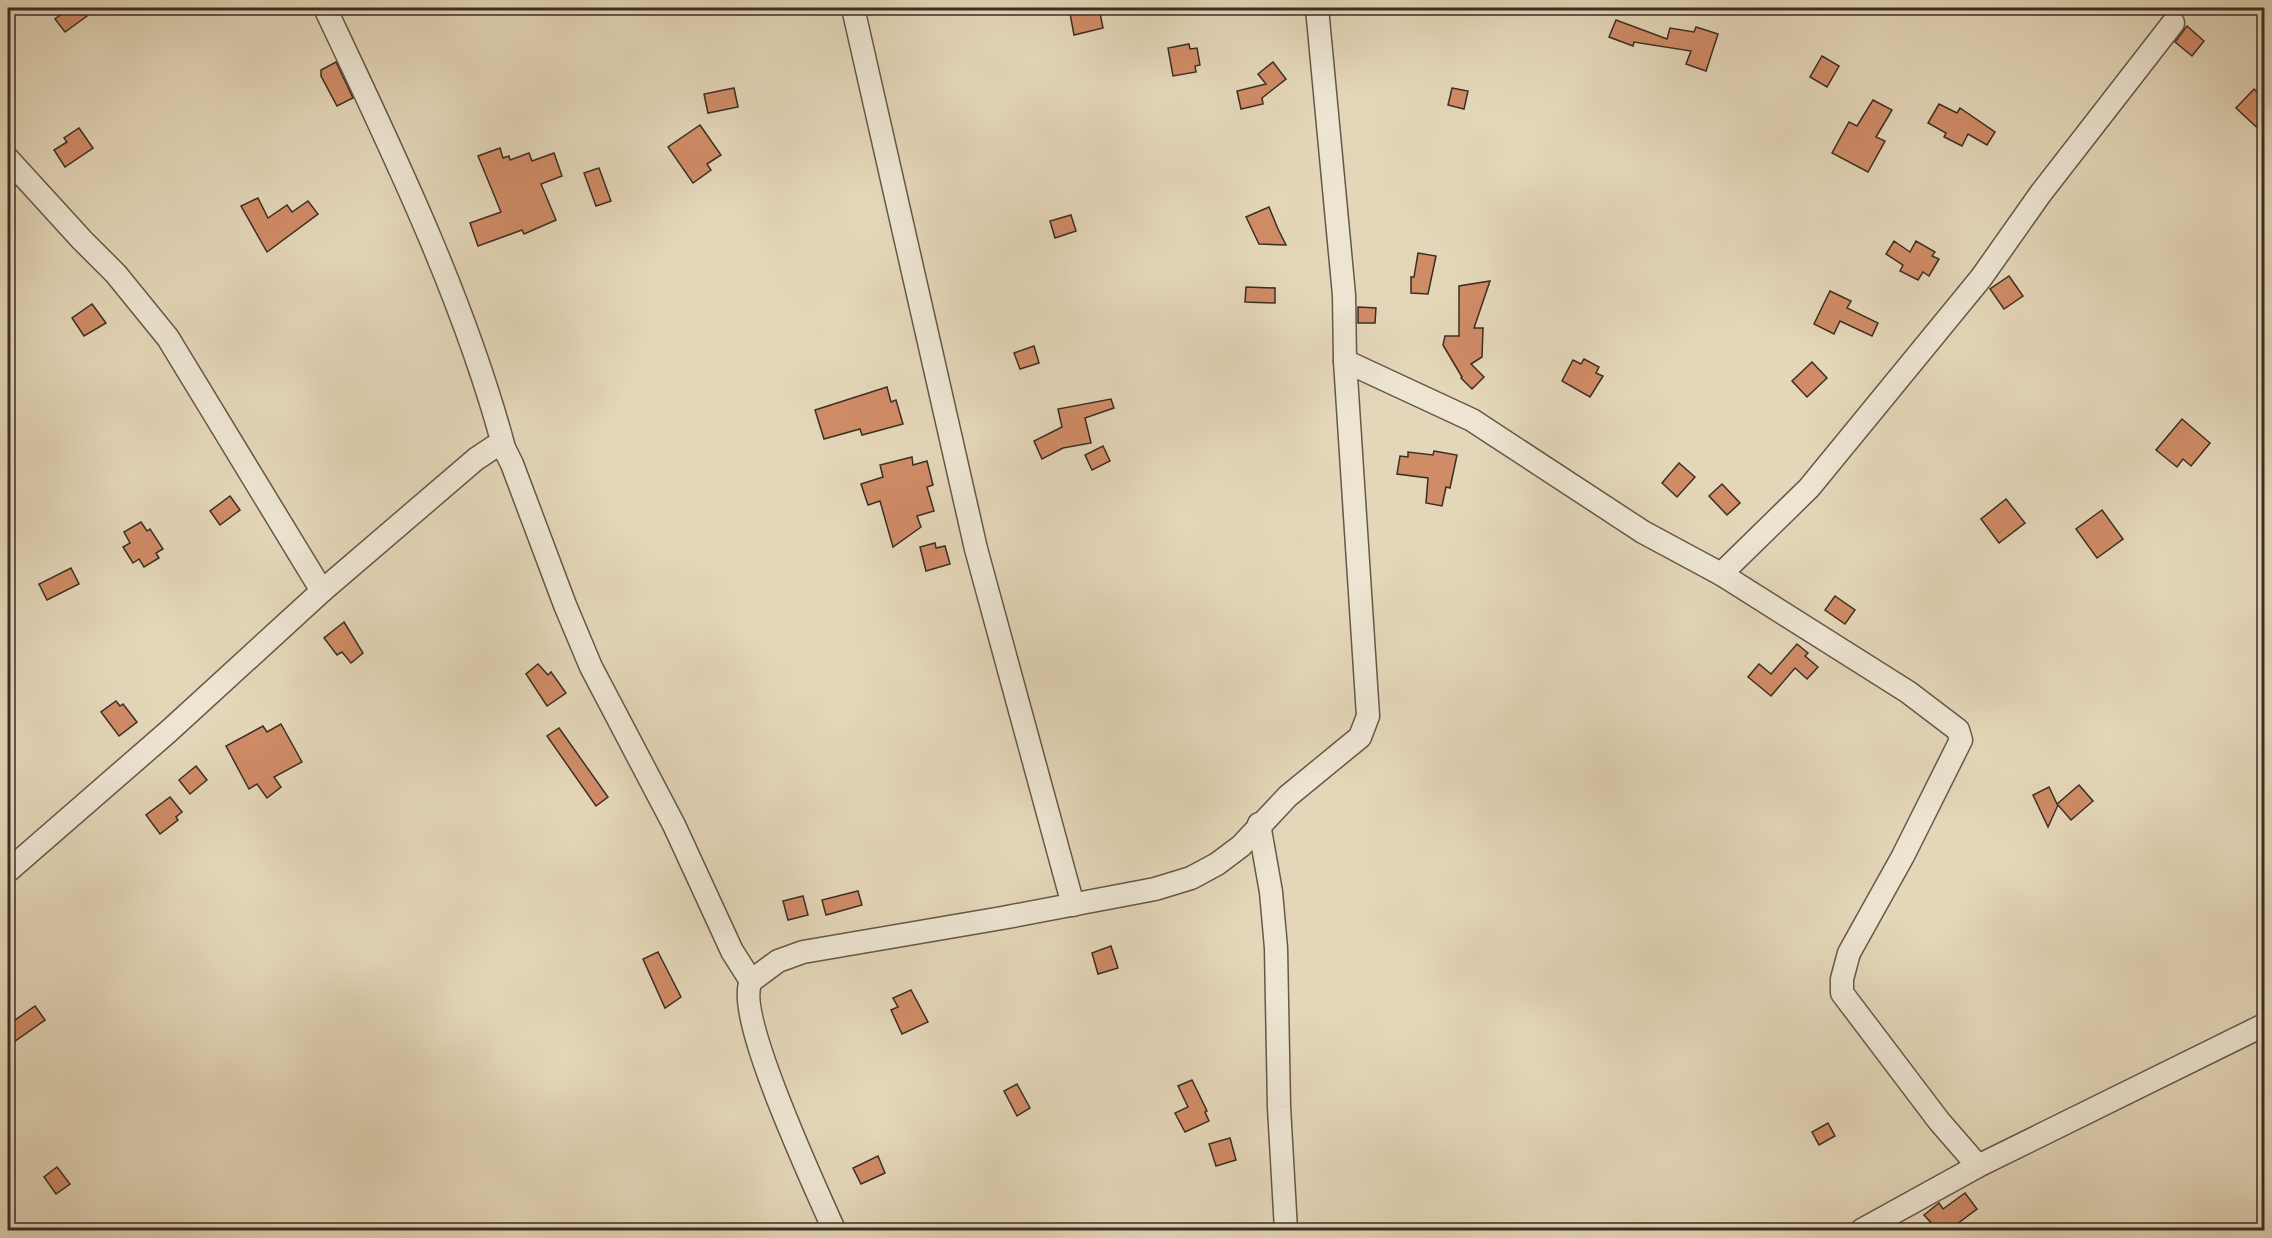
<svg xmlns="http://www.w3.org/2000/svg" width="2272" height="1238" font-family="'Gentium Book Plus',serif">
<rect width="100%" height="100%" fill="#e4d7b9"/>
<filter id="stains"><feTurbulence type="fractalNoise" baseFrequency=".00333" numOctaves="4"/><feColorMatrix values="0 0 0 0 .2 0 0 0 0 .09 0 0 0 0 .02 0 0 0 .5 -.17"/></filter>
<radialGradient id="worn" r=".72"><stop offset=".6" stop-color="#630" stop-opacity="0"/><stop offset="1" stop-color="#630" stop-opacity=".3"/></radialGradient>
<g fill="#d08c67" stroke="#3b2e23" stroke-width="1.5">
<polygon points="70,8 98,8 65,32 55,19"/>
<polygon points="1069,8 1099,8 1103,28 1074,35"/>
<polygon points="1616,20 1667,39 1670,28 1694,32 1696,27 1718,34 1706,71 1686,64 1691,51 1634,42 1633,46 1609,37"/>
<polygon points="2187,26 2204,41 2192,56 2175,42"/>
<polygon points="1189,44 1190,49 1197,48 1200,65 1195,66 1196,72 1173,76 1168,48"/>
<polygon points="1822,56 1839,66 1827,87 1810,77"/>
<polygon points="336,62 353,98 337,106 321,76 321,70"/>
<polygon points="1273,62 1286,79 1262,98 1263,104 1241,109 1237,91 1266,84 1258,74"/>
<polygon points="734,88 738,107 708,113 704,94"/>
<polygon points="1452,88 1468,91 1464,109 1448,105"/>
<polygon points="2254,89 2265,100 2265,135 2236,108"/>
<polygon points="1873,100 1892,110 1876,137 1885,141 1868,172 1832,153 1849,122 1857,126"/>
<polygon points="1939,104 1957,113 1960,108 1995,132 1987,145 1968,134 1962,146 1944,137 1946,133 1928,123"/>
<polygon points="700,125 721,155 707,164 711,170 693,183 668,147"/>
<polygon points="79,128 93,148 65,167 54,150 67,142 64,138"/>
<polygon points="500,148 503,158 509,156 510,160 529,153 532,161 554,153 562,176 541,184 556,220 524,234 522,230 478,246 470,223 501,212 478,156"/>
<polygon points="599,168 611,201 596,206 584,173"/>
<polygon points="258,198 268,218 287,205 292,212 308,201 318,214 267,252 241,206"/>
<polygon points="1269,207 1278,229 1286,245 1259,244 1246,217"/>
<polygon points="1071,215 1076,231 1055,238 1050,221"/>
<polygon points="1894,241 1910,252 1916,241 1935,252 1932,256 1939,259 1929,276 1923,272 1918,280 1900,271 1903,265 1886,254"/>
<polygon points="1418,253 1436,256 1428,294 1411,293 1411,277 1414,277"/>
<polygon points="2009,276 2023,296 2004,309 1990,289"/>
<polygon points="1490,281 1474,328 1483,328 1482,357 1471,364 1484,377 1472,389 1461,378 1462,377 1443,345 1445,336 1459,336 1459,286"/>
<polygon points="1246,287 1275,288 1275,303 1245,302"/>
<polygon points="1830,291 1851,301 1847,308 1878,323 1872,336 1840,321 1834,334 1814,324"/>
<polygon points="92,304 106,323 84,336 72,318"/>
<polygon points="1358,307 1376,308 1375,323 1358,323"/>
<polygon points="1034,346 1039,363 1020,369 1014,353"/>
<polygon points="1584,359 1599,367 1596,373 1603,376 1590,397 1562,381 1573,360 1581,364"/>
<polygon points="1812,362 1827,378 1807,397 1792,381"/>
<polygon points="887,387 891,402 896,400 903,424 862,435 860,429 824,439 815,410"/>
<polygon points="1111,399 1114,408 1085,418 1091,443 1063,448 1042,459 1034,441 1062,427 1058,409"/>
<polygon points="2182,419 2210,443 2191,466 2183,459 2177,467 2156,450"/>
<polygon points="1103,446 1110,461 1092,470 1085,455"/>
<polygon points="1434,451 1457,455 1450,488 1446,487 1442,506 1426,503 1428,478 1397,474 1400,456 1408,457 1408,452 1433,455"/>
<polygon points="912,457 913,465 927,461 933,485 927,487 934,511 917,516 921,527 893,547 880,501 868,505 861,484 883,477 880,465"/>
<polygon points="1679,463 1695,477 1677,497 1662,483"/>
<polygon points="1722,484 1740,503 1727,515 1709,496"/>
<polygon points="230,496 240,510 220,525 210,511"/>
<polygon points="2006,499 2025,523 1999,543 1981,519"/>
<polygon points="2102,510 2123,539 2097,558 2076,529"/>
<polygon points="141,522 147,531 150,529 163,549 156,553 159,558 144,567 139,559 133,563 123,547 130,543 124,532"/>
<polygon points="935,543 936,548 945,546 950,564 926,571 920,547"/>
<polygon points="71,568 79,584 47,600 39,584"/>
<polygon points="1835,596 1855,610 1845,624 1825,610"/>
<polygon points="344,622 363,653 351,663 342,652 337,655 324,638"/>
<polygon points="1797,644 1808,653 1805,656 1818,667 1807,679 1795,668 1771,696 1748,677 1759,664 1771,674"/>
<polygon points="538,664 548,675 551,672 566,693 547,706 526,674"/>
<polygon points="116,701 120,706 123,704 137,722 119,736 101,712"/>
<polygon points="281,724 302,762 274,777 281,787 267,798 257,784 249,789 226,746 263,726 267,732"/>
<polygon points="559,728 608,797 596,806 547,736"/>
<polygon points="196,766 207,780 190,794 179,780"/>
<polygon points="2079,785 2093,801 2071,820 2058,805 2048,827 2033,795 2049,787 2057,804"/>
<polygon points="170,797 182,812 176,817 178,820 160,834 146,815"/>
<polygon points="858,891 862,905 826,915 822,900"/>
<polygon points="803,896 808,915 788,920 783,901"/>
<polygon points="1111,946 1118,968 1098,974 1092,953"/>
<polygon points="658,952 681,997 665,1008 643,959"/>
<polygon points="911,990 928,1022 902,1034 891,1010 898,1007 893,998"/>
<polygon points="35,1006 45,1020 8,1046 8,1025"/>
<polygon points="1192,1080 1207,1111 1205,1112 1209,1121 1185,1132 1175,1113 1188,1107 1178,1086"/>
<polygon points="1017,1084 1030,1108 1017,1116 1004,1091"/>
<polygon points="1828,1123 1835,1136 1819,1145 1812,1132"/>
<polygon points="1230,1138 1236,1160 1216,1166 1209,1144"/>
<polygon points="878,1156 885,1173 861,1184 853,1168"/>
<polygon points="57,1167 70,1184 56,1194 44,1177"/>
<polygon points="1965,1193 1977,1209 1957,1224 1963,1230 1938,1230 1924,1215 1939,1203 1943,1209"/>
</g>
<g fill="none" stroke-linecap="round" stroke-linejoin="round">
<defs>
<g id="street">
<path d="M325,8c66,140 139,290 179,440"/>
<polyline points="853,8 976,549 1073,905"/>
<polyline points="8,159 82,240 116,274 168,338 322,591 169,731 8,871"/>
<polyline points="1345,361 1472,420 1643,532 1721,574 1908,692 1958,730 1961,740 1903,856 1849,953 1842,979 1842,993 1939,1121 1978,1166"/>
<polyline points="1721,574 1809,488 1981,278 2041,193 2173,23"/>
<polyline points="322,591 476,459 494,447 504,448 512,464 565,605 591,667 674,825 732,951 751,981"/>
<polyline points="1259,824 1271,892 1276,948 1279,1107 1286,1230"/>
<path d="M834,1230c-18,-42 -100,-214 -83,-249l27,-20 25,-9 199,-34 153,-29 36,-11 26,-14 24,-18 47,-50 72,-59 8,-21 -23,-355 -1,-66 -27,-287"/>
<polyline points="1862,1230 1978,1166 2264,1025"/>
</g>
</defs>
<use href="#street" stroke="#655848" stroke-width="25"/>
<use href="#street" stroke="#ede5d2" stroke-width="22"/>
</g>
<rect width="2272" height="1238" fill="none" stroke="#e4d7b9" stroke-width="30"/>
<rect x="9" y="9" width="2254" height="1220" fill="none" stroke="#3b2e23" stroke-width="3"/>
<rect x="15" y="15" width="2242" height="1208" fill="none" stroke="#3b2e23" stroke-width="1.5"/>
<rect width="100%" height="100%" filter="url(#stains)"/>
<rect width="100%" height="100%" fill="url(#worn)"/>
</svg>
